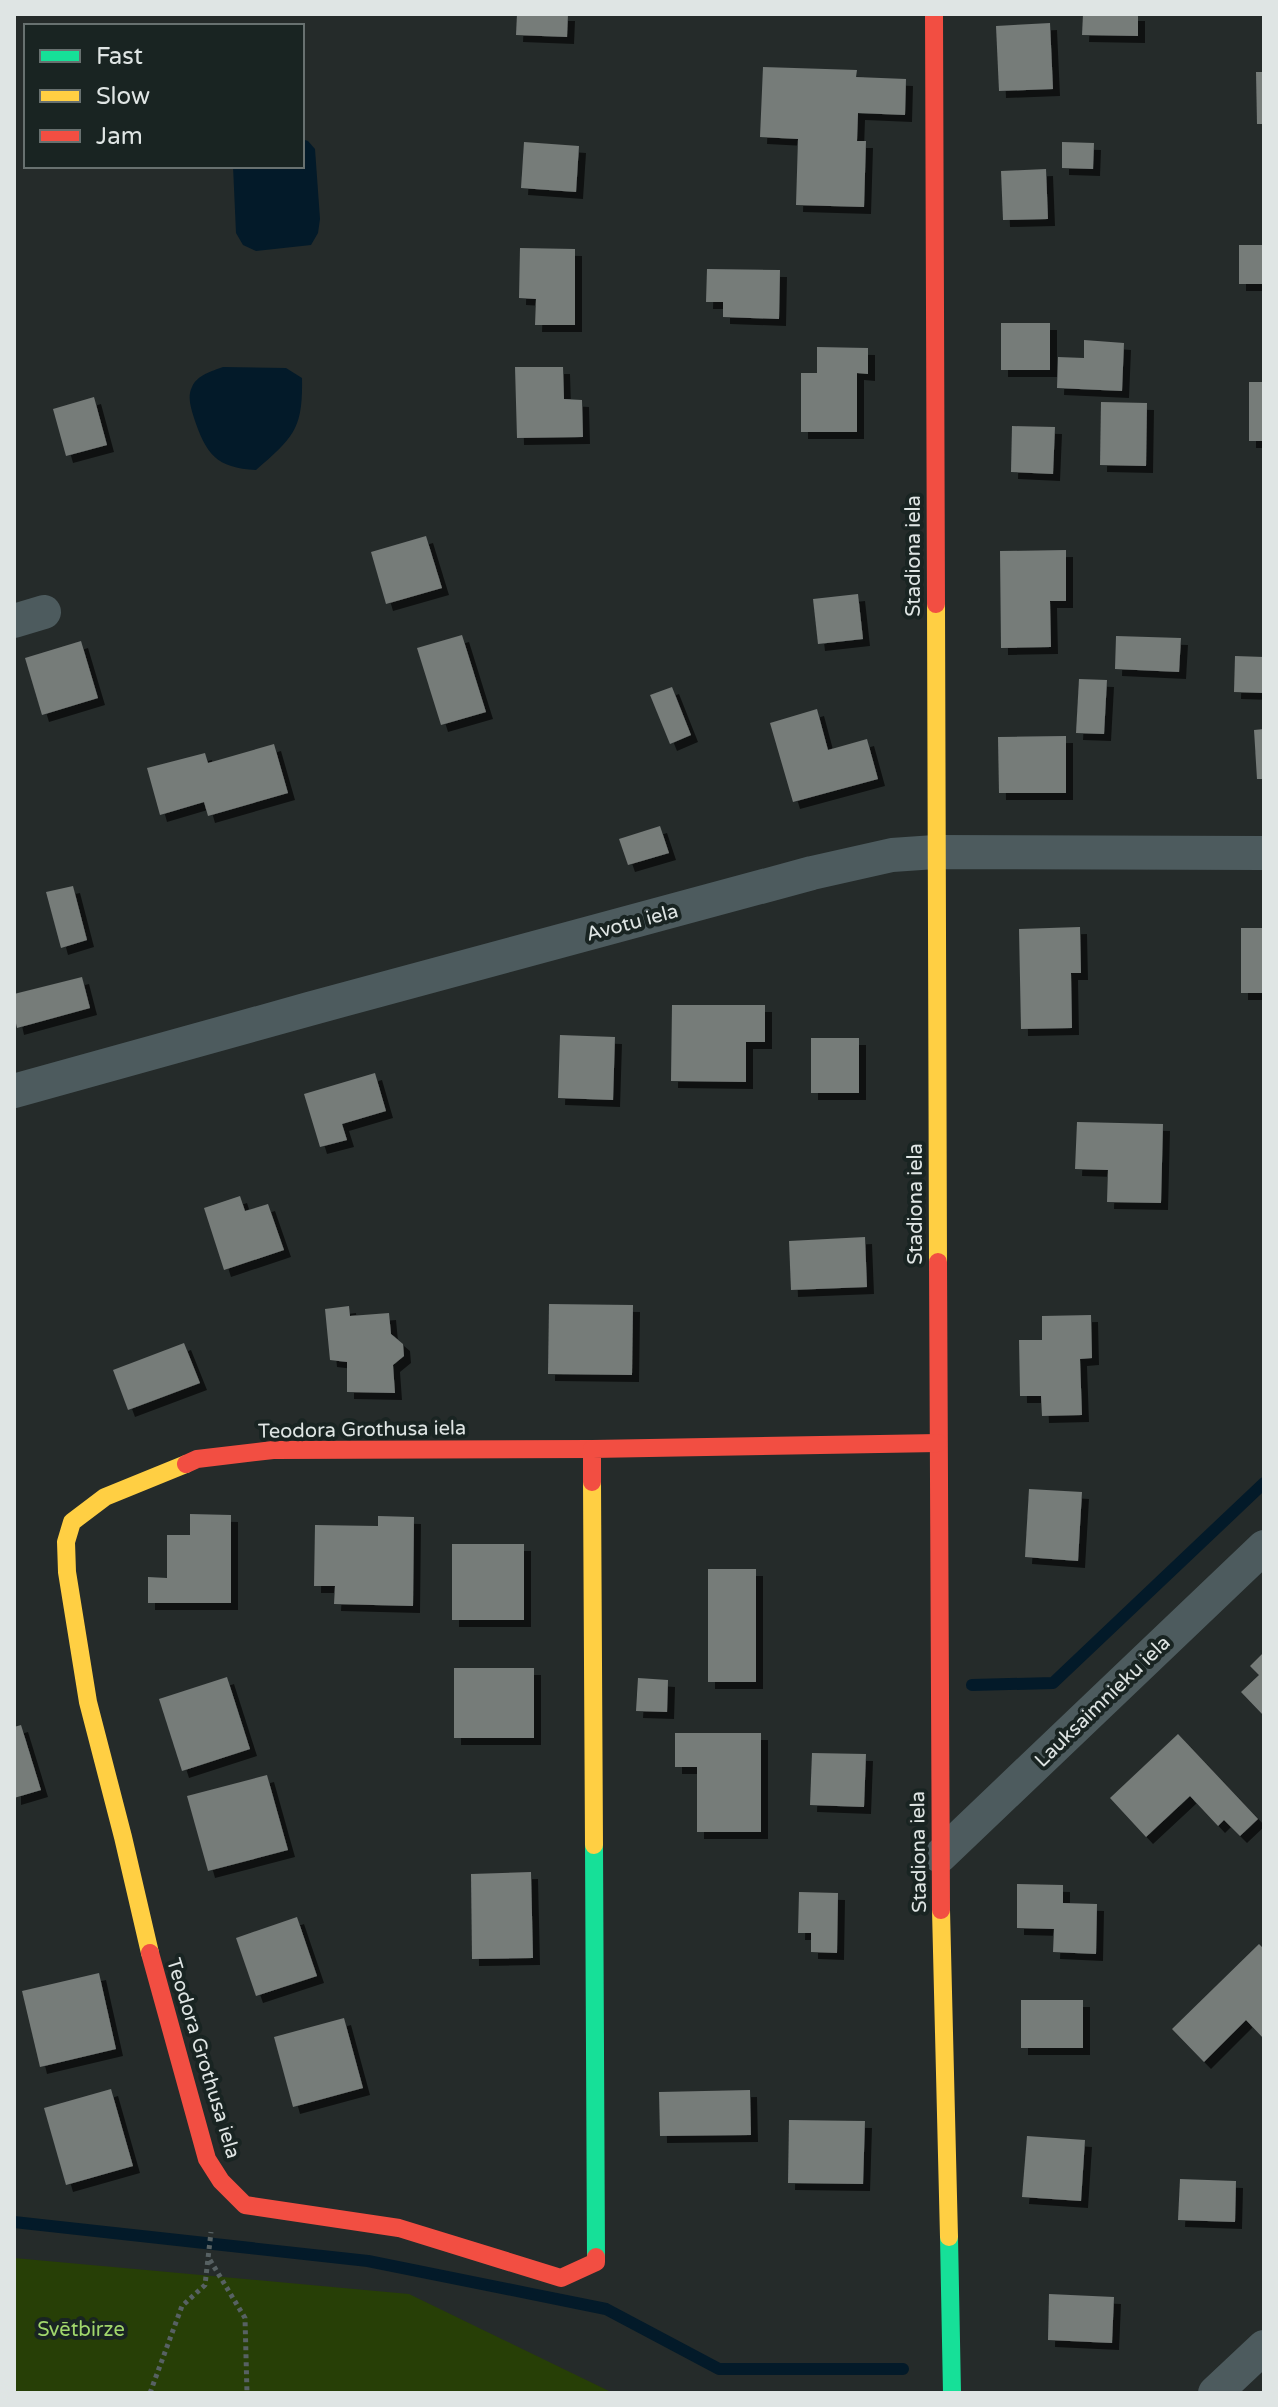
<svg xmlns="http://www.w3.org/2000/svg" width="1278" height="2407" font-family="'Varela Round',sans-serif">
<defs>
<filter id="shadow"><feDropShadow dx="7" dy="7" stdDeviation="0" flood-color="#0009"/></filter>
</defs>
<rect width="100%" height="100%" fill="#252b2a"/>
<polygon fill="#273f06" points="14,2258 409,2294 613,2393 14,2393"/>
<g fill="#031a29">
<polygon points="302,139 308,141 315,149 320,219 318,233 311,245 256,251 243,245 236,233 233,166 302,166"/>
<path d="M223,367l63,1 16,10c1,51 -8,59 -46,92 -40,-2 -50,-16 -62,-52 -3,-10 -7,-21 -2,-31 5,-12 20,-16 31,-20z"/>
</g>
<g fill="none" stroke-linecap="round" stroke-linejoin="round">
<g stroke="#031a29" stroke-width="12">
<polyline points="972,1685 1053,1683 1264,1483"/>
<polyline points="14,2222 368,2261 606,2309 719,2369 903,2369"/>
</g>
</g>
<g fill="#767b79" filter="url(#shadow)">
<polygon points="517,14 568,14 567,37 516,35"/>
<polygon points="1083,14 1138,14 1138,36 1082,35"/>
<polygon points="1050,23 1053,89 999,91 996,26"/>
<polygon points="763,67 857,70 856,77 906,79 905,115 858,113 857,141 866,141 864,207 796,205 798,139 760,137"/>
<polygon points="1256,72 1264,72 1264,124 1257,124"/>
<polygon points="524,142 579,146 576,192 521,188"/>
<polygon points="1062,142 1094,143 1093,169 1062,168"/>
<polygon points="1046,169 1048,219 1003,220 1001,171"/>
<rect x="1239" y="245" width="25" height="39"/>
<polygon points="520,248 575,249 575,325 535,325 536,299 519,298"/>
<polygon points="707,269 780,270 779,319 723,317 723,302 706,302"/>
<rect x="1001" y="323" width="49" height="47"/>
<polygon points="1084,340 1124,343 1122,391 1057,388 1058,357 1084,358"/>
<polygon points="817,347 868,348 868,374 857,373 857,432 801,432 801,373 817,373"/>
<polygon points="515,367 563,367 564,399 582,400 583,437 517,438"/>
<rect x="1249" y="382" width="15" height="59"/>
<polygon points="94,397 107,445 66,456 53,409"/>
<polygon points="1101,402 1147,403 1146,466 1100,465"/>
<polygon points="1012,426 1055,427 1053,474 1011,472"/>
<polygon points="426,536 442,588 386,604 371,552"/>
<polygon points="1066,550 1066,601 1050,601 1051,647 1001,648 1000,551"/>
<polygon points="858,594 863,639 818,644 813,599"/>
<polygon points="462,635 486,712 441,725 417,648"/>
<polygon points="1116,636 1181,638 1179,672 1115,669"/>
<polygon points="81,641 98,698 42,715 25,658"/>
<polygon points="1235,656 1264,657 1264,693 1234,692"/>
<polygon points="1079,679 1107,680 1104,734 1076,733"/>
<polygon points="672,687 691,735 670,744 650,695"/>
<polygon points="817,709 828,750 867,739 878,779 793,802 770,723"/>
<polygon points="1264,729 1264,779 1257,779 1254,730"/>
<polygon points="1066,736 1066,793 999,793 998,737"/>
<polygon points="274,744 288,793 208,816 204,802 160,815 147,768 205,753 208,763"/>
<polygon points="660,826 669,853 628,865 619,839"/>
<polygon points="73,886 87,940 61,948 46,892"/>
<polygon points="1080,927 1081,973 1071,973 1072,1028 1021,1029 1019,929"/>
<rect x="1241" y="928" width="23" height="65"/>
<polygon points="82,977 90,1008 17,1028 14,1014 14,994"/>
<polygon points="672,1005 765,1005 765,1042 746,1042 746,1082 671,1081"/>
<polygon points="560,1035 615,1037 613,1100 558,1098"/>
<rect x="811" y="1038" width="48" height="55"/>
<polygon points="375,1073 386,1111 342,1124 347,1140 320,1147 304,1094"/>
<polygon points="1077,1122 1163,1124 1161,1203 1107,1202 1108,1170 1075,1169"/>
<polygon points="240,1196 245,1211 268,1204 284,1250 224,1270 204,1208"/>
<polygon points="865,1237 867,1287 791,1290 789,1241"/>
<polygon points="549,1304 633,1305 632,1375 548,1374"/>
<polygon points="349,1306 350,1316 389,1313 391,1334 403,1344 404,1356 393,1365 395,1393 347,1392 347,1362 330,1360 325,1309"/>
<polygon points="1091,1315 1092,1358 1080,1359 1082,1415 1042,1416 1041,1396 1020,1396 1019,1340 1042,1340 1042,1316"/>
<polygon points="184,1343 200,1383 128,1410 113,1370"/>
<polygon points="1029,1489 1082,1492 1078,1561 1025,1557"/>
<polygon points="190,1514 231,1515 231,1603 148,1603 148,1577 167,1578 167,1535 190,1535"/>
<polygon points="378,1516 414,1517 413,1606 334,1604 335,1586 314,1586 315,1525 378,1526"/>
<rect x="452" y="1544" width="72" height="76"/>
<rect x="708" y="1569" width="48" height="113"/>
<polygon points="1264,1652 1264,1716 1241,1692 1259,1675 1250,1666"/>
<rect x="454" y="1668" width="80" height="70"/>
<polygon points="227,1677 250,1749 182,1771 159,1699"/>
<polygon points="638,1678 668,1680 667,1712 636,1711"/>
<polygon points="21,1725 41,1790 14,1798 14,1727"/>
<polygon points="675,1733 761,1733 761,1832 697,1832 697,1767 675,1767"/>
<polygon points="1178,1734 1258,1819 1240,1836 1224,1820 1218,1826 1190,1796 1146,1837 1110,1798"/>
<polygon points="812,1753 866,1754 864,1807 810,1805"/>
<polygon points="267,1775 288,1850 208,1871 187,1796"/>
<polygon points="531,1872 533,1958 472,1959 471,1874"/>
<polygon points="1017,1884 1063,1885 1063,1903 1097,1904 1096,1954 1053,1952 1054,1929 1017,1928"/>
<polygon points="799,1892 838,1893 837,1953 811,1952 811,1933 798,1933"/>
<polygon points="297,1917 317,1976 256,1996 236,1938"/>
<polygon points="1259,1944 1264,1949 1264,2039 1246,2020 1204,2062 1172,2029"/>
<polygon points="99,1973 116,2049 40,2067 22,1991"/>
<rect x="1021" y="2000" width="62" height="48"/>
<polygon points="344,2018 363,2088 293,2107 274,2037"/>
<polygon points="111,2089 133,2166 66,2185 44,2108"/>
<polygon points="750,2090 751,2135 660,2136 659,2092"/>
<polygon points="789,2120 865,2121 863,2184 788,2183"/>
<polygon points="1027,2136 1085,2140 1081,2201 1022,2197"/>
<polygon points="1180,2179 1236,2181 1235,2222 1178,2220"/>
<polygon points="1049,2294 1114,2297 1112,2343 1048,2340"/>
</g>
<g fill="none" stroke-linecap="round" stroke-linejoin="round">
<g stroke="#576163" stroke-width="5" stroke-dasharray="4 4" stroke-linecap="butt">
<polyline points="210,2260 245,2318 247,2393"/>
<polyline points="150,2393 182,2306 205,2285 211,2232"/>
</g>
<g stroke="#4d5b5e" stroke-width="34">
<polyline points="14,621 44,612"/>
<polyline points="14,1091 309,1009 812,873 892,855 935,852 1264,853"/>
<polyline points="940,1856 1264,1547"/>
<polyline points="1215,2393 1264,2347"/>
</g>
<g stroke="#16e098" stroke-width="18">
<polyline points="594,1845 596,2257"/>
<polyline points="949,2237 952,2393"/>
</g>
<g stroke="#ffcf43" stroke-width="18">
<polyline points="936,604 938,1262"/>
<polyline points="592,1482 594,1845"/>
<polyline points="941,1910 949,2237"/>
<polyline points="150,1953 123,1837 88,1702 67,1572 66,1542 72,1522 105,1497 186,1464"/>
</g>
<g stroke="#f24e42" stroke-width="18">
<polyline points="934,14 936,604"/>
<polyline points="938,1262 941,1910"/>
<polyline points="186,1464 197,1459 273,1450 592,1449"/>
<polyline points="592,1482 592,1449 938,1443"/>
<polyline points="150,1953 207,2159 221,2181 245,2205 399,2228 561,2278 596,2262 596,2257"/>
</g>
</g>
<g text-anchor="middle" stroke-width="8" stroke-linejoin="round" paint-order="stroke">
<g font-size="20" fill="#dfe5e4" stroke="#192422">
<text transform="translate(913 556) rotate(-90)" y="7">Stadiona iela</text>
<text transform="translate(632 922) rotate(-15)" y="7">Avotu iela</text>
<text transform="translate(915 1204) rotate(-90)" y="7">Stadiona iela</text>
<text transform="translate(362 1429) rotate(-1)" y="7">Teodora Grothusa iela</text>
<text transform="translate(1102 1701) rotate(-44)" y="7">Lauksaimnieku iela</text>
<text transform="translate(918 1852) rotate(-91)" y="7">Stadiona iela</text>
<text transform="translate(204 2058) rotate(73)" y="7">Teodora Grothusa iela</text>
</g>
<g font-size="20" fill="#a1d76c" stroke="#192422">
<text x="81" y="2336">Svētbirze</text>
</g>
</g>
<rect width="1278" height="2407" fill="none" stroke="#dfe5e4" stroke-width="32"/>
<rect x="24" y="24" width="280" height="144" fill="#192422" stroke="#687170" stroke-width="2"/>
<rect x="40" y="50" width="40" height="12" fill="#16e098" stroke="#687170" stroke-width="2"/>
<text x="96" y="64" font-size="24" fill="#dfe5e4">Fast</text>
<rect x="40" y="90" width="40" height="12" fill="#ffcf43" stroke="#687170" stroke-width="2"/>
<text x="96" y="104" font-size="24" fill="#dfe5e4">Slow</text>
<rect x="40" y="130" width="40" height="12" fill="#f24e42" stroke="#687170" stroke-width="2"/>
<text x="96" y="144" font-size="24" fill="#dfe5e4">Jam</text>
</svg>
